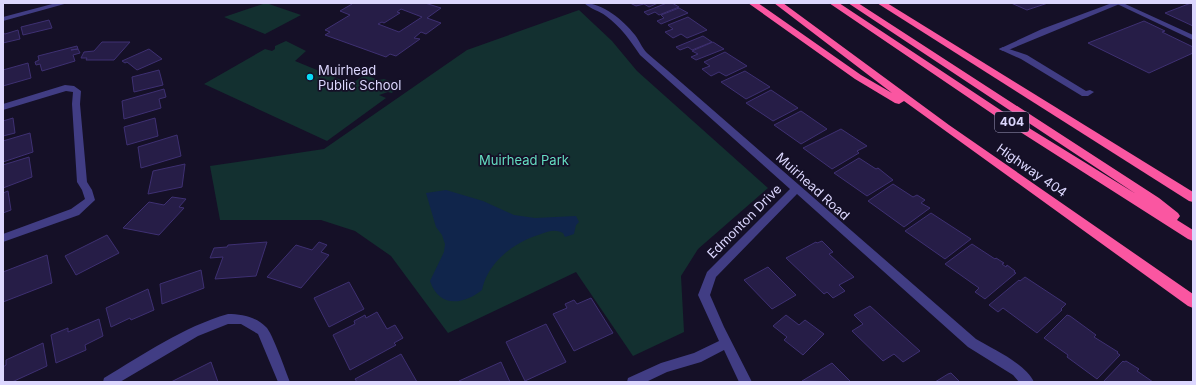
<svg xmlns="http://www.w3.org/2000/svg" width="1196" height="385" font-family="Inter,sans-serif">
<rect width="100%" height="100%" fill="#151027"/>
<g fill="#133030">
<polygon points="266,3 301,15 265,34 224,17"/>
<polygon points="579,10 612,41 637,71 768,188 698,249 681,276 684,332 633,356 576,272 448,333 391,256 355,231 321,220 220,220 210,166 324,149 467,50"/>
<polygon points="286,41 306,51 295,61 351,84 365,75 379,80 384,79 395,83 396,88 392,93 388,92 379,95 386,98 327,141 204,84 265,49 272,51 275,49 275,46"/>
</g>
<path fill="#10254b" d="M446,190l37,11 31,14 21,3 41,-2 3,6 -3,3 -2,9 -9,3 -2,-4c-8,-4 -14,-2 -22,1 -26,8 -53,27 -59,56 -19,15 -43,18 -52,-9l14,-29 1,-8 -3,-9 -6,-8 -10,-34z"/>
<g fill="#261d47" stroke="#3e3072" fill-rule="evenodd">
<path d="M350,3h75l16,5 -14,10 14,5 -15,11 -5,-2 -7,6 6,1 -24,17 -6,-2 -4,3 -61,-22 5,-3 -5,-2 25,-15 -10,-4 12,-7zM401,9l21,8 -23,15 -21,-8 4,-2 2,1 16,-10 -3,-1z"/>
<polygon points="630,3 658,3 649,7 644,4 636,6"/>
<polygon points="667,3 672,3 679,7 659,15 655,12 648,15 644,12"/>
<polygon points="1011,3 1048,3 1027,10"/>
<polygon points="1191,3 1193,3 1193,26 1165,13"/>
<polygon points="679,8 688,13 661,24 657,21 664,18 661,15"/>
<polygon points="688,17 707,30 687,38 681,34 673,38 665,32 673,29 668,25"/>
<polygon points="49,20 52,28 23,35 21,27"/>
<polygon points="1144,21 1165,31 1162,32 1193,47 1193,53 1149,73 1088,43"/>
<polygon points="18,30 20,39 3,43 3,33 5,34"/>
<polygon points="703,36 712,42 692,50 688,47 680,50 676,47"/>
<polygon points="102,42 130,42 114,60 86,60 87,58 81,58 84,52 94,51"/>
<polygon points="713,42 724,49 696,60 691,57 698,54 692,51"/>
<polygon points="77,46 78,49 71,50 78,49 80,53 73,55 75,61 42,71 40,64 36,65 35,62 39,60 38,56"/>
<polygon points="149,49 162,59 137,70 127,62 125,63 122,61"/>
<polygon points="725,52 747,66 726,76 719,72 711,76 702,69 710,66 704,62"/>
<polygon points="28,63 31,78 3,86 3,70"/>
<polygon points="159,70 163,85 134,92 132,77"/>
<polygon points="745,71 770,87 746,99 721,82"/>
<polygon points="164,89 166,97 159,99 161,108 124,119 122,101"/>
<polygon points="771,90 798,108 773,121 746,103"/>
<polygon points="801,111 827,129 801,144 774,125"/>
<polygon points="13,118 15,133 3,136 3,121"/>
<polygon points="155,118 158,136 127,145 124,127"/>
<polygon points="841,129 867,146 857,151 859,153 832,169 803,148"/>
<polygon points="30,133 33,152 3,162 3,141"/>
<polygon points="177,135 181,156 141,168 138,147"/>
<polygon points="29,157 32,177 3,188 3,165"/>
<polygon points="859,158 876,169 878,168 893,180 867,196 834,173"/>
<polygon points="185,164 182,187 148,194 153,171"/>
<polygon points="893,184 913,197 917,195 925,200 921,203 930,208 904,227 868,201"/>
<polygon points="8,191 11,210 3,213 3,193"/>
<polygon points="172,197 186,199 179,207 184,208 159,235 123,228 149,202 164,205"/>
<polygon points="931,213 971,239 945,259 905,231"/>
<polygon points="107,235 119,253 76,275 65,256"/>
<polygon points="822,241 833,252 829,254 854,277 839,285 845,291 833,298 827,292 824,294 786,258 816,242 817,243"/>
<polygon points="267,242 256,276 215,279 223,257 210,258 214,248 227,247 228,245"/>
<polygon points="319,242 327,245 321,252 329,255 301,288 267,277 296,245 312,250"/>
<polygon points="972,244 995,259 996,258 1004,263 1002,264 1006,267 1007,265 1015,271 1014,272 1016,273 985,299 975,292 979,288 945,264"/>
<polygon points="47,255 52,283 3,302 3,272"/>
<polygon points="768,267 796,295 772,309 744,280"/>
<polygon points="201,270 204,288 162,304 160,284"/>
<polygon points="1025,277 1066,304 1061,309 1062,310 1037,333 1003,308 998,312 989,305 1019,280 1020,281"/>
<polygon points="349,282 364,309 329,327 314,298"/>
<polygon points="148,289 154,310 131,320 130,318 111,327 106,308"/>
<polygon points="591,298 613,333 574,351 553,314 567,308 565,304 574,300 577,304"/>
<polygon points="870,306 920,351 903,362 894,354 883,361 852,331 863,324 854,315"/>
<polygon points="377,312 387,329 395,325 403,338 394,343 396,345 350,370 333,335 355,324 354,321 365,315 366,318"/>
<polygon points="786,315 799,325 805,320 824,334 803,355 784,340 787,337 773,326"/>
<polygon points="1067,315 1070,316 1096,335 1094,337 1118,352 1117,353 1120,355 1097,379 1067,357 1068,355 1044,338"/>
<polygon points="99,319 103,336 85,345 86,350 56,363 51,335 68,328 68,332"/>
<polygon points="546,324 566,362 525,381 506,342"/>
<polygon points="43,343 47,366 12,382 3,382 3,367 6,365 6,360"/>
<polygon points="401,354 417,382 357,382 355,379"/>
<polygon points="1123,361 1124,362 1126,361 1139,369 1137,371 1153,382 1103,382"/>
<polygon points="211,362 218,382 171,382"/>
<polygon points="501,362 510,382 459,382 459,381"/>
<polygon points="832,363 851,382 802,381"/>
<polygon points="951,373 960,382 935,382 948,374"/>
</g>
<g fill="none" stroke-linecap="round" stroke-linejoin="round">
<g fill="#413d84" fill-rule="evenodd">
<polygon points="1115,3 1123,3 1193,35 1193,40"/>
<polygon points="1003,47 1027,55 1086,91 1090,90 1094,92 1088,96 1082,96 1021,59 1001,50 999,49"/>
</g>
<g fill="#413d84" fill-rule="evenodd">
<polygon points="56,3 68,3 3,21 3,17"/>
<path d="M584,3c19,0 39,17 51,32 4,5 7,13 12,18 9,8 19,16 28,24l301,262c17,10 50,25 58,43h-15l-6,-7 -45,-28 -171,-153 -81,83 -6,18 14,32 28,55h-13l-15,-32 -23,12 -34,10 -21,10h-19l1,-4 33,-15 33,-10 25,-12 -21,-46 9,-23 83,-83 -150,-134c-10,-15 -19,-28 -34,-39 -6,-5 -16,-7 -22,-13z"/>
<polygon points="1112,3 1122,3 1006,51 1003,51 999,49 1042,29"/>
<polygon points="65,85 74,86 81,91 80,104 87,182 92,190 95,200 79,215 3,242 3,234 71,209 85,199 82,190 77,182 72,104 73,92 66,91 3,110 3,104"/>
<path d="M228,314c14,0 28,3 38,13 6,5 20,45 24,55h-12l-20,-48 -17,-10h-13l-30,12 -78,46h-17l1,-4c40,-24 79,-51 124,-64z"/>
</g>
<g fill="#fa56a1" fill-rule="evenodd">
<polygon points="748,3 758,3 861,75 892,93 774,3 783,3 949,125 1193,294 1193,308 1188,306 904,101 899,104 895,103 855,79"/>
<polygon points="829,3 839,3 1008,115 1136,194 848,3 858,3 1159,198 1178,213 1180,216 1177,220 1193,230 1193,241 1188,239 1000,119"/>
<polygon points="877,3 887,3 1193,192 1193,202 1189,201"/>
</g>
</g>
<circle fill="#09dbf8" stroke="#151027" stroke-width="1.5" cx="310" cy="77" r="4"/>
<g text-anchor="middle" stroke-width="3.5" stroke-linejoin="round" paint-order="stroke">
<rect fill="#151027" stroke="#a09bbe" stroke-width="1" x="995" y="112" width="34" height="20" rx="3"/>
<g font-size="12" font-weight="bold" fill="#dcd7fe">
<text x="1012" y="126">404</text>
</g>
<g font-size="13" fill="#dcd7fe" stroke="#151027" text-anchor="start">
<text x="318" y="75">Muirhead<tspan x="318" dy="15">Public School</tspan></text>
</g>
<g font-size="13" fill="#64ddc1" stroke="#151027">
<text x="524" y="165">Muirhead Park</text>
</g>
<g font-size="13" fill="#dcd7fe" stroke="#151027">
<text transform="translate(1032 170) rotate(35)" y="5">Highway 404</text>
<text transform="translate(813 186) rotate(42)" y="5">Muirhead Road</text>
<text transform="translate(744 221) rotate(-45)" y="5">Edmonton Drive</text>
</g>
</g>
<rect width="1196" height="385" fill="none" stroke="#dcd7fe" stroke-width="8"/>
</svg>
